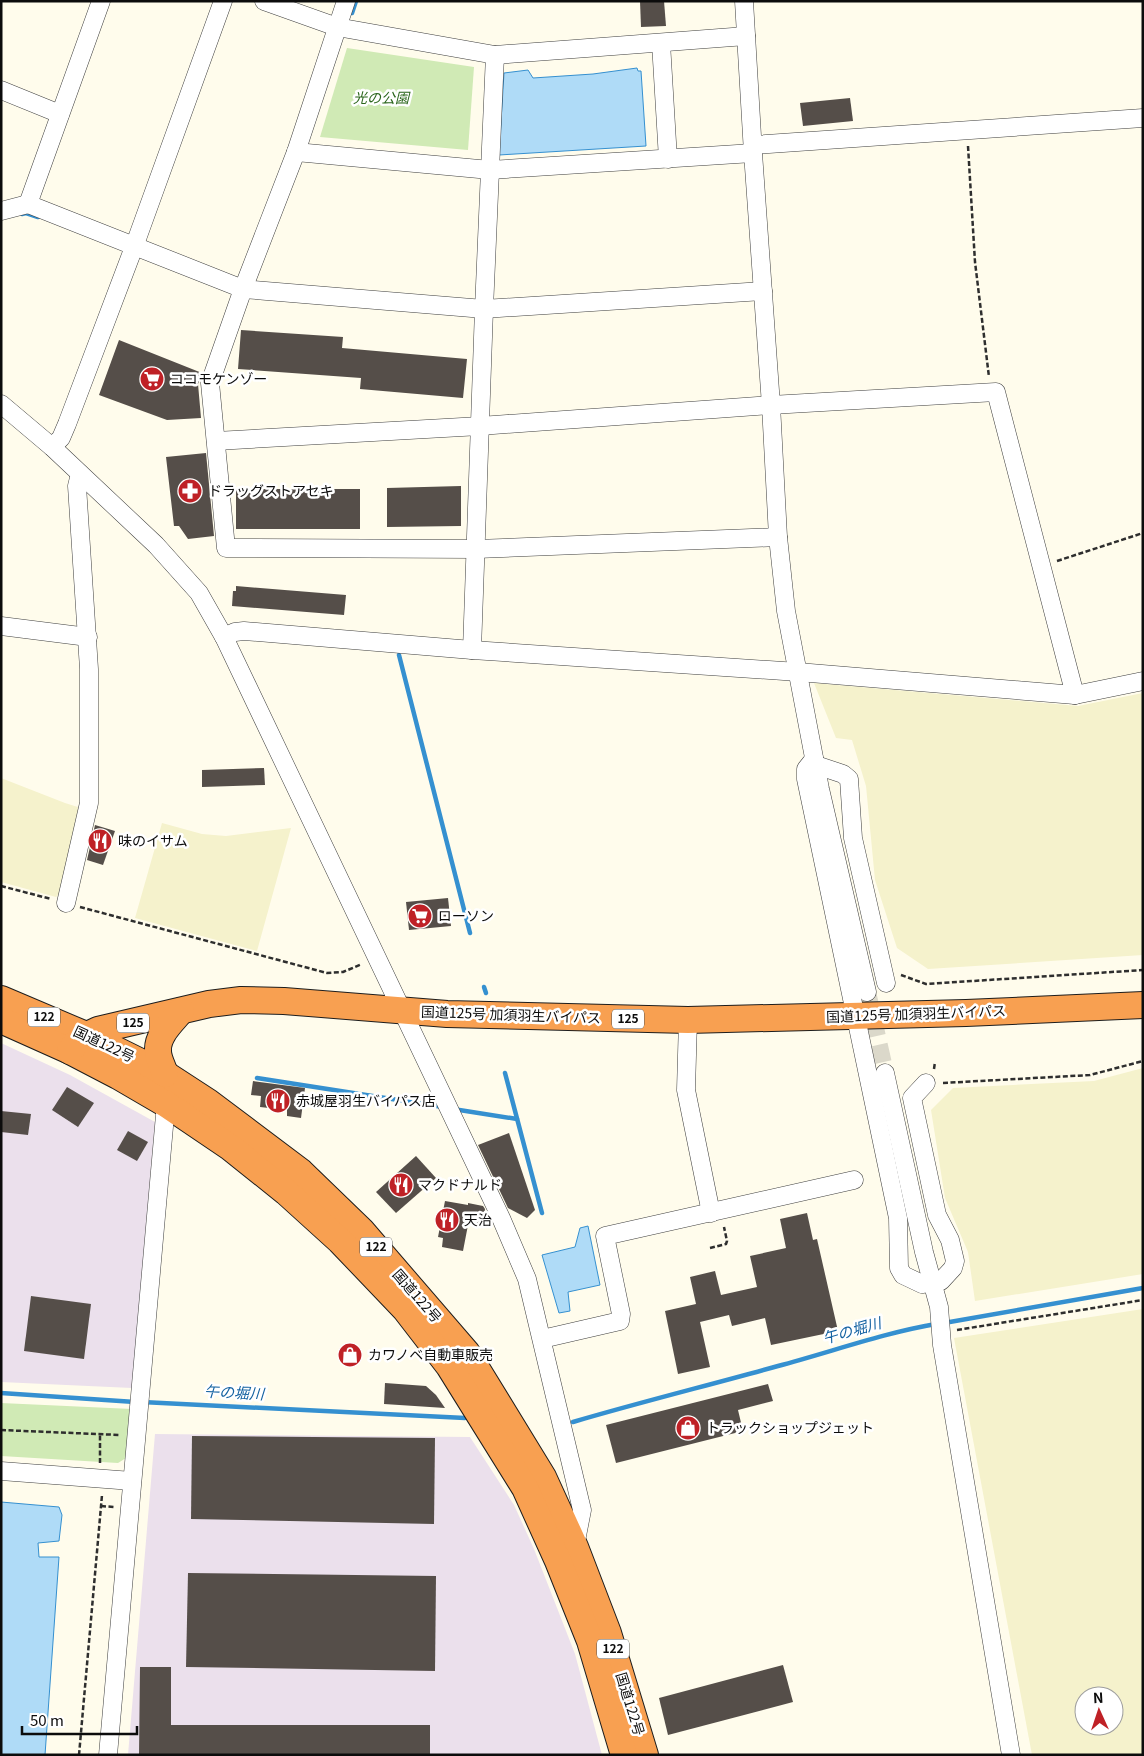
<svg xmlns="http://www.w3.org/2000/svg" width="1144" height="1756" font-family="Georgia,'Noto Sans JP',serif">
<rect width="100%" height="100%" fill="#fffcec"/>
<g fill="#ebe0ec">
<polygon points="1,1043 70,1075 155,1122 132,1388 1,1382"/>
<polygon points="155,1434 470,1437 514,1505 534,1549 575,1654 602,1755 128,1755"/>
</g>
<g fill="#f5f2cc" fill-rule="evenodd">
<polygon points="814,683 1078,706 1143,693 1143,955 928,969 897,948 875,880 866,786 852,740 836,738"/>
<polygon points="1,778 65,803 81,808 61,893 56,897 1,882"/>
<polygon points="162,823 202,834 226,836 291,828 257,951 135,918"/>
<polygon points="1143,1068 1143,1274 975,1301 968,1252 945,1198 931,1110 953,1088 1094,1081"/>
<path d="M1143,1309v446h-111l-78,-417zM1084,1696h30v30h-30z"/>
</g>
<g fill="#d0eab5">
<polygon points="347,48 474,67 468,150 320,137"/>
<polygon points="1,1403 132,1409 126,1458 118,1463 1,1456"/>
</g>
<g fill="#afdbf7" stroke="#3590d0">
<polygon points="637,68 638,71 641,71 646,146 499,155 504,73 528,70 533,78 593,74"/>
<polygon points="588,1226 600,1285 568,1292 570,1311 559,1313 542,1255 575,1247 580,1228"/>
<polygon points="1,1502 59,1507 62,1515 59,1541 38,1543 39,1557 59,1557 45,1755 1,1755"/>
</g>
<g fill="none" stroke-linecap="round" stroke-linejoin="round">
<g stroke="#3590d0" stroke-width="4.5">
<polyline points="352,13 356,1"/>
<polyline points="22,214 26,213 38,217"/>
<polyline points="399,655 470,933"/>
<polyline points="484,987 486,993"/>
<polyline points="505,1073 542,1213"/>
<polyline points="257,1078 443,1107"/>
<polyline points="453,1109 517,1119"/>
<polyline points="944,1323 1143,1288"/>
<polyline points="1,1393 135,1402"/>
<polyline points="142,1402 465,1418"/>
<path d="M573,1422c68,-20 137,-37 205,-56 53,-14 105,-33 158,-42"/>
</g>
</g>
<g fill="#554e49">
<polygon points="640,1 664,1 666,26 641,27"/>
<polygon points="850,98 853,121 803,126 800,103"/>
<polygon points="241,330 343,337 342,348 467,359 463,398 360,389 361,378 238,369"/>
<polygon points="119,340 202,373 198,384 201,418 167,420 99,395"/>
<polygon points="206,453 214,536 188,539 179,526 174,526 166,457"/>
<polygon points="461,486 461,526 387,527 387,488"/>
<rect x="236" y="489" width="124" height="40"/>
<polygon points="236,586 346,595 344,615 232,606 233,591 236,591"/>
<polygon points="264,768 265,785 202,787 202,770"/>
<polygon points="95,825 115,831 103,865 87,860"/>
<polygon points="448,898 451,926 409,930 406,902"/>
<polygon points="253,1081 305,1088 301,1118 287,1116 287,1110 260,1107 261,1096 251,1095"/>
<polygon points="67,1087 94,1103 78,1127 52,1110"/>
<polygon points="1,1111 31,1114 28,1135 1,1132"/>
<polygon points="128,1131 148,1142 137,1161 117,1150"/>
<polygon points="509,1133 535,1210 527,1218 508,1208 478,1145"/>
<polygon points="416,1156 436,1178 396,1213 376,1192"/>
<polygon points="445,1201 468,1205 468,1203 483,1206 485,1209 482,1227 468,1225 463,1251 442,1247 443,1238 438,1237"/>
<polygon points="807,1213 813,1240 817,1239 838,1331 771,1345 765,1318 732,1326 729,1315 700,1322 710,1367 678,1374 665,1311 696,1304 690,1277 715,1271 721,1295 757,1287 750,1256 786,1248 780,1219"/>
<polygon points="31,1296 91,1304 84,1359 24,1351"/>
<polygon points="385,1383 426,1386 436,1395 445,1408 384,1404"/>
<polygon points="768,1384 773,1401 738,1410 743,1431 616,1463 606,1425"/>
<polygon points="192,1436 435,1438 434,1524 191,1519"/>
<polygon points="188,1573 436,1576 435,1671 186,1667"/>
<polygon points="783,1665 793,1702 668,1735 659,1698"/>
<polygon points="140,1667 171,1667 171,1725 430,1725 430,1755 139,1755"/>
</g>
<g fill="none" stroke-linecap="round" stroke-linejoin="round">
<polyline stroke="#dbd8ca" stroke-width="18" stroke-dasharray="18 9" stroke-linecap="butt" points="867,992 885,1073"/>
<defs>
<g id="minor">
<polyline points="101,1 28,204 243,289 484,309 763,291"/>
<polyline points="264,1 337,27 495,55 746,36"/>
<polyline points="346,1 296,152 243,289 210,383 226,548 476,549 778,537"/>
<polyline points="744,1 753,153 771,405 778,537 786,611 820,789 867,992"/>
<polyline points="661,43 668,159"/>
<polyline points="1,90 60,114"/>
<polyline points="753,145 1143,118"/>
<polyline points="296,152 490,170 753,153"/>
<polyline points="1,211 28,204"/>
<polyline points="1,404 52,447 156,545 199,593 224,637 501,1218 527,1279 582,1510 575,1546"/>
<polyline points="216,441 480,426 771,405 996,392 1075,695"/>
<polyline points="52,447 61,438 67,424 134,247 223,1"/>
<polyline points="1,626 88,637"/>
<polyline points="224,637 235,632 244,631 472,650 798,672 1075,695 1143,681"/>
<polyline points="472,650 484,309 495,55"/>
<polyline points="814,759 806,769 806,779 898,1218 899,1268 903,1275 922,1284 941,1281 953,1268 955,1261 950,1240 937,1215 912,1098 926,1083"/>
<polyline points="816,765 843,774 849,779 853,838 886,983"/>
<polyline points="66,903 89,803 89,669 77,486 80,474"/>
<polyline points="688,1020 686,1090 711,1213"/>
<polyline points="885,1073 924,1252 939,1307 942,1345 1011,1755"/>
<polyline points="542,1339 620,1321 621,1314 605,1236 854,1180"/>
<polyline points="1,1471 132,1481"/>
<polyline points="108,1755 166,1104"/>
</g>
<g id="highway">
<polyline points="1,999 86,1035 165,1074 208,1102 244,1129 301,1172 361,1230 467,1353 543,1477 575,1547 608,1633 645,1755"/>
<polyline points="1,1020 70,1051 118,1076 166,1104 231,1148 286,1192 340,1241 405,1309 449,1366 525,1488 558,1561 590,1641 624,1755"/>
<polyline points="70,1051 79,1039 98,1030 209,1004 241,1000 284,1001 447,1014 688,1020 966,1013 1143,1005"/>
<path d="M165,1074c-2,-7 -7,-15 -7,-23 -1,-16 14,-29 23,-40"/>
</g>
</defs>
<use href="#minor" stroke="#3f3f3f" stroke-width="19"/>
<use href="#highway" stroke="#1d1d1d" stroke-width="28"/>
<g stroke="#2e2e2e" stroke-width="2.5" stroke-dasharray="5 2.5" stroke-linecap="butt">
<polyline points="968,146 975,262 989,377"/>
<polyline points="1057,561 1143,533"/>
<polyline points="1,886 51,899"/>
<polyline points="80,907 327,973 343,972 362,964"/>
<polyline points="901,975 926,984 1143,970"/>
<polyline points="934,1069 935,1062"/>
<polyline points="943,1083 1090,1075 1143,1061"/>
<polyline points="710,1248 726,1244 727,1241 724,1227"/>
<polyline points="957,1330 1143,1300"/>
<polyline points="1,1430 120,1435"/>
<polyline points="100,1463 100,1434"/>
<polyline points="101,1506 114,1507"/>
<polyline points="79,1755 102,1495"/>
</g>
<use href="#minor" stroke="#fff" stroke-width="18"/>
<use href="#highway" stroke="#f8a051" stroke-width="26"/>
</g>
<defs>
<symbol id="supermarket-disc" viewBox="-11 -11 22 22"><circle r="9.5" fill="#bf2126" stroke="#fff"/><path d="M-6-5.5h2.5l.6 2H6L4.5 2H-2.5L-4.4-4H-6ZM-1.5 3.2a1.3 1.3 0 1 0 .1 0ZM3 3.2a1.3 1.3 0 1 0 .1 0Z" fill="#fff"/></symbol>
<symbol id="pharmacy-disc" viewBox="-11 -11 22 22"><circle r="9.5" fill="#bf2126" stroke="#fff"/><path d="M-2-6h4v4h4v4h-4v4h-4v-4h-4v-4h4Z" fill="#fff"/></symbol>
<symbol id="restaurant-disc" viewBox="-11 -11 22 22"><circle r="9.5" fill="#bf2126" stroke="#fff"/><path d="M-5-6h1v4h1v-4h1v4h1v-4h1v5L-1.5 .5V6h-2V.5L-5-1ZM5-6V6H3V1.5H1.5Q1.5-4 5-6Z" fill="#fff"/></symbol>
<symbol id="shop-disc" viewBox="-11 -11 22 22"><circle r="9.5" fill="#bf2126" stroke="#fff"/><path d="M-5-2.5h2.3a2.7 3.5 0 0 1 5.4 0H5L5.5 6h-11ZM-1.5-2.5h3a1.5 2.3 0 0 0-3 0Z" fill="#fff"/></symbol>
</defs>
<g fill-rule="evenodd">
<use href="#supermarket-disc" x="138" y="365" width="28" height="28"/>
<use href="#pharmacy-disc" x="176" y="477" width="28" height="28"/>
<use href="#restaurant-disc" x="86" y="827" width="28" height="28"/>
<use href="#supermarket-disc" x="406" y="902" width="28" height="28"/>
<use href="#restaurant-disc" x="264" y="1087" width="28" height="28"/>
<use href="#restaurant-disc" x="387" y="1171" width="28" height="28"/>
<use href="#restaurant-disc" x="433" y="1206" width="28" height="28"/>
<use href="#shop-disc" x="336" y="1341" width="28" height="28"/>
<use href="#shop-disc" x="674" y="1414" width="28" height="28"/>
</g>
<g text-anchor="middle" stroke-width="5" stroke-linejoin="round" paint-order="stroke">
<g fill="#fff" stroke="#555" stroke-width="1">
<rect x="28" y="1007.5" width="32" height="19" rx="4"/>
<rect x="612" y="1009.5" width="32" height="19" rx="4"/>
<rect x="117" y="1013.5" width="32" height="19" rx="4"/>
<rect x="360" y="1237.5" width="32" height="19" rx="4"/>
<rect x="597" y="1639.5" width="32" height="19" rx="4"/>
</g>
<g font-size="12" font-weight="bold" fill="#0c0c0c">
<text x="44" y="1021">122</text>
<text x="628" y="1023">125</text>
<text x="133" y="1027">125</text>
<text x="376" y="1251">122</text>
<text x="613" y="1653">122</text>
</g>
<g font-size="14" font-style="italic" fill="#2a651b" stroke="#fff">
<text x="381" y="103">光の公園</text>
</g>
<g font-size="14" fill="#0c0c0c" stroke="#fff" text-anchor="start">
<text x="170" y="384">ココモケンゾー</text>
<text x="208" y="496">ドラッグストアセキ</text>
<text x="118" y="846">味のイサム</text>
<text x="438" y="921">ローソン</text>
<text x="296" y="1106">赤城屋羽生バイパス店</text>
<text x="418" y="1190">マクドナルド</text>
<text x="464" y="1225">天治</text>
<text x="368" y="1360">カワノベ自動車販売</text>
<text x="706" y="1433">トラックショップジェット</text>
</g>
<g font-size="14" fill="#0c0c0c" stroke="#fff">
<text transform="translate(916 1014) rotate(-2)" y="5">国道125号 加須羽生バイパス</text>
<text transform="translate(511 1015) rotate(2)" y="5">国道125号 加須羽生バイパス</text>
<text transform="translate(104 1044) rotate(25)" y="5">国道122号</text>
<text transform="translate(417 1296) rotate(49)" y="5">国道122号</text>
<text transform="translate(630 1704) rotate(73)" y="5">国道122号</text>
</g>
<g font-size="15" font-style="italic" fill="#1361a1" stroke="#fff">
<text transform="translate(852 1331) rotate(-16)" y="5">午の堀川</text>
<text transform="translate(234 1393) rotate(3)" y="5">午の堀川</text>
</g>
</g>
<rect width="1144" height="1756" fill="none" stroke="#0c0c0c" stroke-width="5"/>
<g transform="translate(1099 1711) rotate(357)"><circle r="24" fill="#ffffff" stroke="#9e9e9e"/>
<path d="M0-4L9 19L0 12L-9 19Z" fill="#bf2126"/>
<text y="-8" font-size="14" font-weight="bold" text-anchor="middle" fill="#0c0c0c">N</text>
</g>
<path d="M22 1726v8h115v-8" fill="none" stroke="#0c0c0c" stroke-width="2.5"/>
<text x="30" y="1726" font-size="15" fill="#0c0c0c" stroke="#ffffff" stroke-width="4" paint-order="stroke">50 m</text>
</svg>
